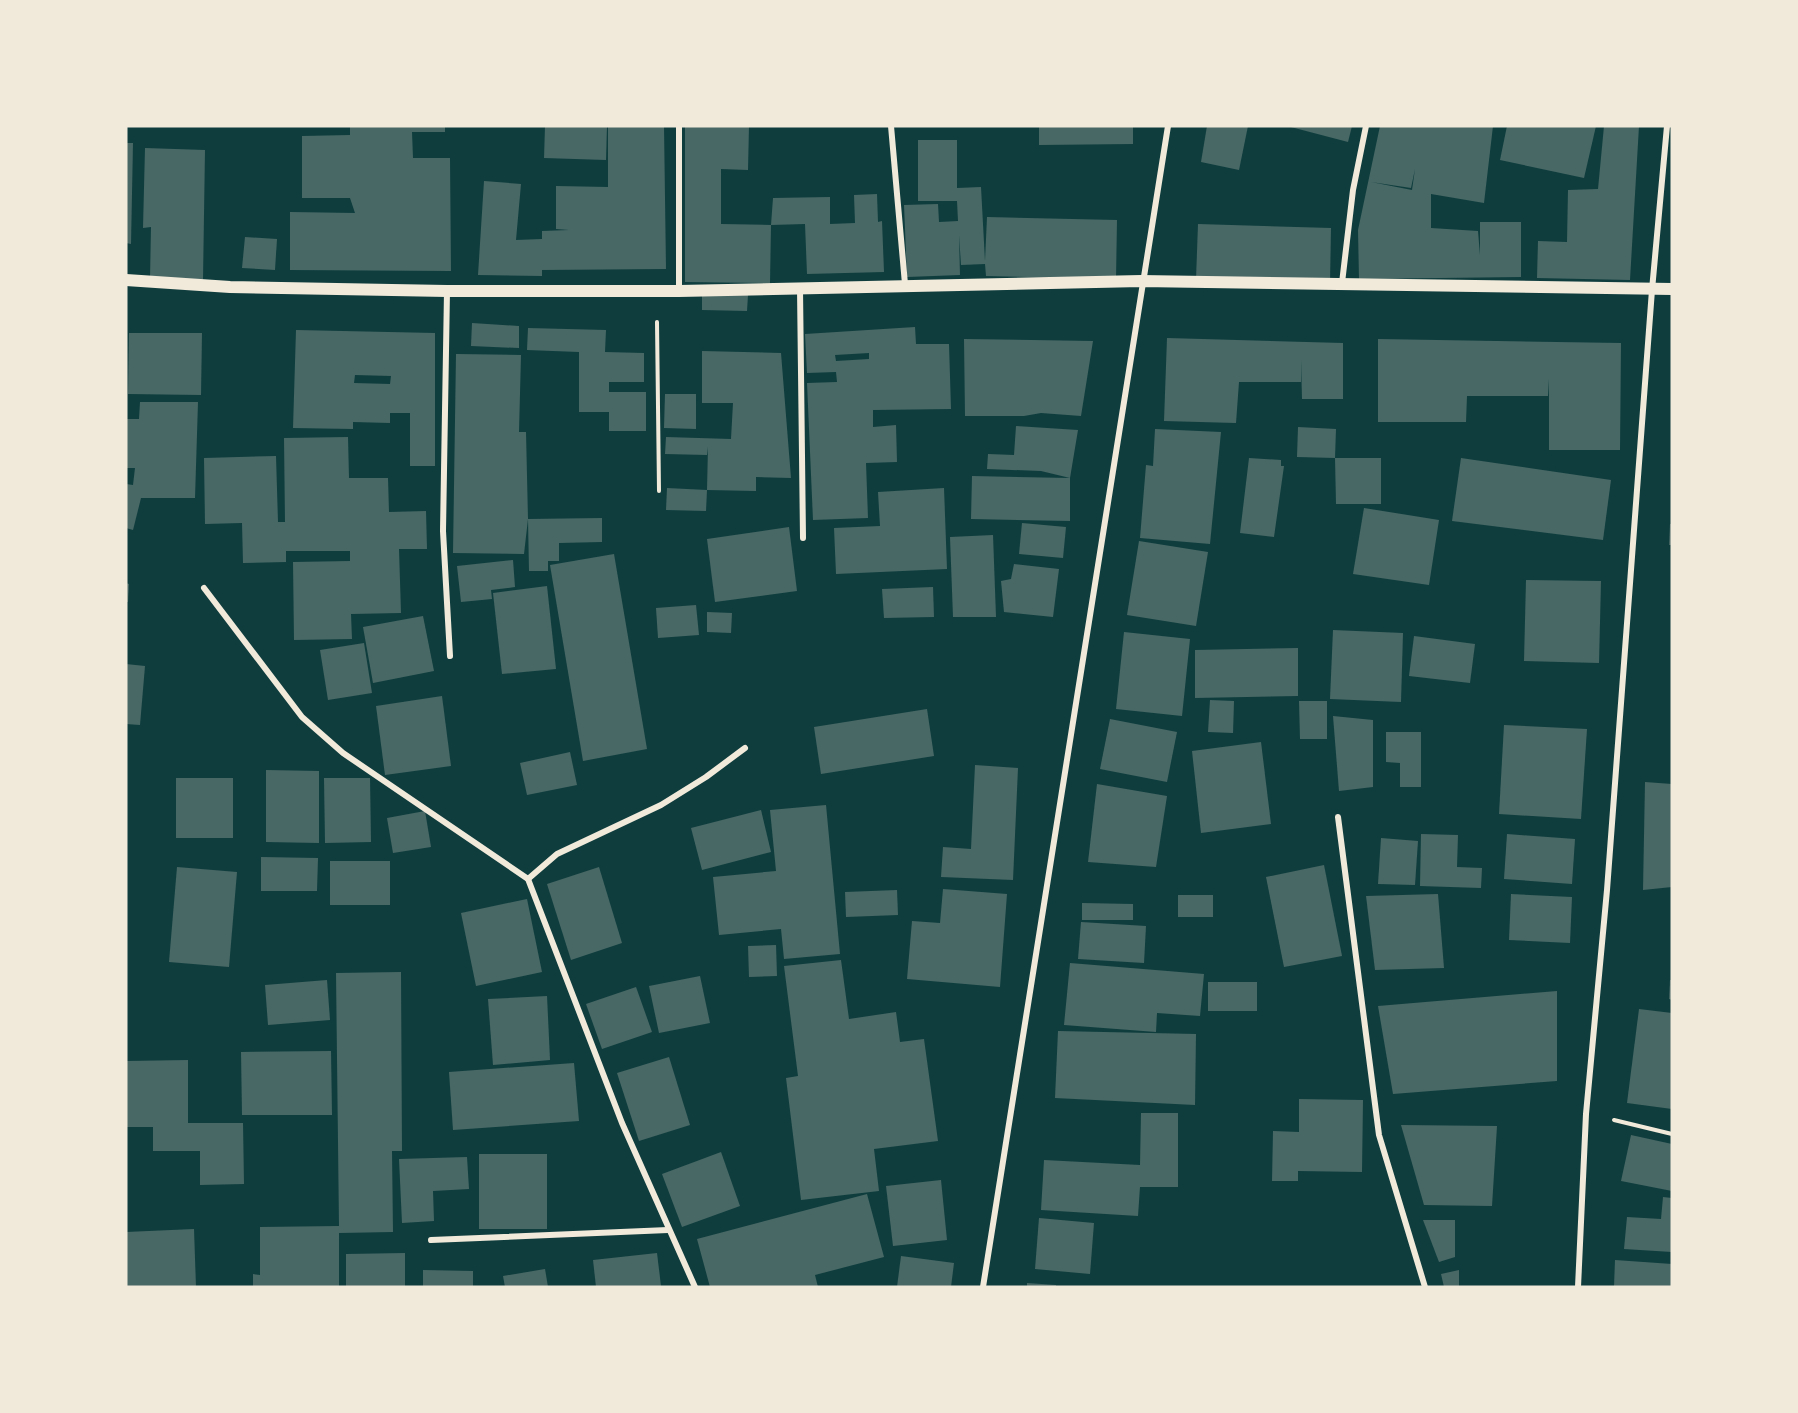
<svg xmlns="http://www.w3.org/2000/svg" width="1798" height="1413" font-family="'Roboto Condensed',sans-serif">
<rect width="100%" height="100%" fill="#0f3d3e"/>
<g fill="#486865" fill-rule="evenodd">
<polygon points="350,126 445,126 445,132 412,132 413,158 450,158 451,271 290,270 290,212 355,213 350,198 302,198 302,136 350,135"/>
<polygon points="545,126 607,126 606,160 544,158"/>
<polygon points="608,126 664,126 666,269 542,270 542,276 478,275 484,181 521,184 516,240 542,239 542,231 569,230 556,229 556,186 608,187"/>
<polygon points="685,126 749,126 748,170 721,169 721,224 771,225 770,283 685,282"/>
<polygon points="1039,126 1133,126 1133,144 1039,145"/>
<polygon points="1207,126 1248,126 1239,170 1201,162"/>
<polygon points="1287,126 1352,126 1348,142"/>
<path d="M1380,126h113l-9,77 -53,-9v34l47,3 2,24v-33h41v55l-162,2 -1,-49zM1415,169l-3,21 -41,-8 40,6z"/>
<polygon points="1507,126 1596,126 1584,178 1500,160"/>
<polygon points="1604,126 1639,126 1630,280 1537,278 1538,241 1567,242 1568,190 1598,189"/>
<polygon points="918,140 957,140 957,188 981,187 985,261 987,217 1117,220 1116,279 986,276 985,264 961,265 959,235 960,275 907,277 904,205 938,204 939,222 958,221 957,201 918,201"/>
<polygon points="126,143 133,143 131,244 126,243"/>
<polygon points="145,148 205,150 203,280 150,279 151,227 143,228"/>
<polygon points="877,194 878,222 882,221 884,272 807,274 805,224 771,225 773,198 830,197 830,224 855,223 854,195"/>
<polygon points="1198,224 1331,228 1330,283 1196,280"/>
<polygon points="245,237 277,239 275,270 242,268"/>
<polygon points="702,293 748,295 747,311 702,310"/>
<polygon points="472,323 519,326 519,348 471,346"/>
<path d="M915,327l1,17h33l2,65 -78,1v17l23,-2 1,37 -31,1 2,55 -55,2 -6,-137 30,-1 -1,-10 -29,1 -2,-39zM869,353v6l-33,2 -1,-6z"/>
<polygon points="528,328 606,330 605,352 644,353 644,382 609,382 609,392 646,392 646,431 609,431 609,412 579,412 579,352 527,350"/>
<path d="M296,330l139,3v133h-25v-53h-20v10l-37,-1v7l-60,-1zM355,375l36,1 -1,8 -36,-1z"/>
<polygon points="129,333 202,333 201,395 128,394"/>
<polygon points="1167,338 1343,343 1343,399 1302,399 1301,360 1301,382 1239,382 1236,423 1164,421"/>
<polygon points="964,339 1093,341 1081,416 1041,413 1024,416 965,416"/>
<polygon points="1378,339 1621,343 1620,450 1549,450 1549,379 1548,396 1467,396 1466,422 1378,422"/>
<polygon points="702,351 781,353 791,478 756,477 756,491 707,490 708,447 707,455 665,454 666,437 731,439 733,403 702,403"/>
<polygon points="456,354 521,355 519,432 526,432 528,519 602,518 602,542 559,543 559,561 548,561 548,571 529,571 528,519 524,554 453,553"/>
<polygon points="665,394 696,394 696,429 664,428"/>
<polygon points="140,402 198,402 195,498 141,498 133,530 126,528 126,484 133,485 135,468 126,468 126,419 139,419"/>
<polygon points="1016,426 1078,430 1070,478 1070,521 971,519 972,476 1070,478 1041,471 987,469 988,454 1014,455"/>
<polygon points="1298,427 1336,429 1335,458 1381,458 1381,504 1336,504 1335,458 1297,457"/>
<polygon points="1155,429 1221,432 1210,544 1140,538 1146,465 1153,466"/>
<polygon points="348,437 349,478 388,478 389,512 426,511 427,549 399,549 401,613 351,614 352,639 294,640 293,562 350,561 350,551 286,551 286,562 243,563 242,523 205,524 204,458 276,456 278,522 285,522 284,438"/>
<polygon points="1249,458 1281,460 1281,466 1284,466 1274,537 1240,533"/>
<polygon points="1461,458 1611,480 1603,540 1452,521"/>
<polygon points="667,488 707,490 706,511 666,510"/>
<polygon points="944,488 947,569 836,574 834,528 880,526 878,492"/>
<polygon points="1364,508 1439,520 1429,585 1353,574"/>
<polygon points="1022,523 1066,527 1063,558 1019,554"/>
<polygon points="1670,524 1672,524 1672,545 1669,545"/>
<polygon points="789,527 797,591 715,602 707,539"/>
<polygon points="993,535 996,617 953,617 950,537"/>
<polygon points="1139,541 1208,552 1196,626 1127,615"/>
<polygon points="614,554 647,749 583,761 550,565"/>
<polygon points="513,560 515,587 491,590 492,599 461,602 457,566"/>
<polygon points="1014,564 1059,569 1053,617 1004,612 1001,581 1011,579"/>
<polygon points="1526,580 1601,581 1599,663 1524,661"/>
<polygon points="126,583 129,584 128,602 126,602"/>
<polygon points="547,586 556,669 502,674 493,593"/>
<polygon points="933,587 934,617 884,618 882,589"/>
<polygon points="696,605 699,635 658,638 656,608"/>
<polygon points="707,612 732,613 731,633 707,632"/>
<polygon points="423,616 434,671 373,683 363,627"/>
<polygon points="1333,630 1403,633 1401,702 1330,699"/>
<polygon points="1124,632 1190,639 1182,716 1116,709"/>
<polygon points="1414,636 1475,644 1470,683 1409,676"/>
<polygon points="364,643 372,693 328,700 320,650"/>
<polygon points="1298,648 1298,696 1195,698 1195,650"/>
<polygon points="126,664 145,666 140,725 126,724"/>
<polygon points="442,696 451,766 385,775 376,706"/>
<polygon points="1210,700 1234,701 1233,733 1208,732"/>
<polygon points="1299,701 1327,701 1327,739 1300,739"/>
<polygon points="927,709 934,756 821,774 814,727"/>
<polygon points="1333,716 1373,720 1373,787 1339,791"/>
<polygon points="1110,719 1177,732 1167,782 1100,769"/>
<polygon points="1504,725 1587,729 1581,819 1499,814"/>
<polygon points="1386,732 1421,732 1421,787 1400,787 1400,763 1386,762"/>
<polygon points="1261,742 1271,824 1201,833 1192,751"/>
<polygon points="570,752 577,785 527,795 520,763"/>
<polygon points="975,765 1018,768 1013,880 941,877 943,847 971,849"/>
<polygon points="266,770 319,771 319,843 266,842"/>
<rect x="176" y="778" width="57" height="60"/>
<polygon points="324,778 370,778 371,842 325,843"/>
<polygon points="1645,782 1672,784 1672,887 1643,890"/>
<polygon points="1097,784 1167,796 1156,867 1088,862"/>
<polygon points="826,805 840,954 784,959 781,929 719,935 713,877 776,871 770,810"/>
<polygon points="761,810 771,852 702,870 691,828"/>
<polygon points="425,811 431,847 393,853 387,818"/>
<polygon points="1421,834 1458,835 1457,867 1482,868 1481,888 1420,886"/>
<polygon points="1507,834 1575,839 1572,884 1504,879"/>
<polygon points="1381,838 1418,841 1415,885 1378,884"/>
<polygon points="261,857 318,858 317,891 261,891"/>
<rect x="330" y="861" width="60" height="44"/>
<polygon points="1324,865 1342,956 1284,967 1266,877"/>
<polygon points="177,867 237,872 229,967 169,962"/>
<polygon points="599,867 622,943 571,960 547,884"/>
<polygon points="943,889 1007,894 1000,987 907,979 912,921 940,923"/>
<polygon points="897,890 898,915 846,917 845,892"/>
<polygon points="1438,894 1444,968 1375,970 1366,896"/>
<polygon points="1511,894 1572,897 1570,943 1509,940"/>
<rect x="1178" y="895" width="35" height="22"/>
<polygon points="527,899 542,972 476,986 461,913"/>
<polygon points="1082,903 1133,904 1133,920 1082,920"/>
<polygon points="1081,922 1146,926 1144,963 1078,959"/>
<polygon points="776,945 777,976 749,977 748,946"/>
<polygon points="841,960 849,1019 896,1012 900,1042 924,1039 938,1141 874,1149 879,1191 801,1200 786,1078 798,1076 784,966"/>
<polygon points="1070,963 1204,974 1200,1016 1157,1013 1156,1032 1064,1025"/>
<polygon points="401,972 402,1151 392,1151 393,1232 339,1233 339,1287 253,1287 253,1274 260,1275 260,1227 339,1226 336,973"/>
<polygon points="700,976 710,1023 659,1033 649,986"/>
<polygon points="327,980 330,1020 268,1025 265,985"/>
<polygon points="1670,980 1672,980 1672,1000 1669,999"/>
<rect x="1208" y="982" width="49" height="29"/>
<polygon points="636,987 652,1032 602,1049 586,1004"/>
<polygon points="1557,991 1557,1081 1393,1094 1378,1006"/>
<polygon points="547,996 550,1060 493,1065 488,999"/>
<polygon points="1639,1009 1672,1013 1672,1109 1627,1103"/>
<polygon points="1058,1031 1196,1034 1195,1105 1055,1098"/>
<polygon points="331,1051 332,1115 242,1115 241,1052"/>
<polygon points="669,1057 690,1125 639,1141 617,1073"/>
<polygon points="188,1060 188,1123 243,1123 244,1184 200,1185 200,1151 153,1151 153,1127 126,1127 126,1061"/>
<polygon points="574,1063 579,1121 453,1130 449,1072"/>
<polygon points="1299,1099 1363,1100 1362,1172 1298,1171 1298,1181 1272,1181 1273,1131 1299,1132"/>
<polygon points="1141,1113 1178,1113 1178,1187 1140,1187 1138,1216 1041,1210 1044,1160 1140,1165"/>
<polygon points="1401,1125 1497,1126 1492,1206 1424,1205"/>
<polygon points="1631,1135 1672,1144 1672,1191 1621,1181"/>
<polygon points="721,1152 740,1206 682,1227 662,1174"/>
<rect x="479" y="1154" width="68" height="75"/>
<polygon points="467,1157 469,1189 433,1191 434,1221 402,1223 399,1159"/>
<polygon points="941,1180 947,1240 893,1246 886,1186"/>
<polygon points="867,1194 884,1257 815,1275 818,1287 710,1287 697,1239"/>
<polygon points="1663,1197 1672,1198 1672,1252 1624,1249 1627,1217 1661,1219"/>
<polygon points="1039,1218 1094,1223 1090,1274 1035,1269"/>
<polygon points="1423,1220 1455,1220 1455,1257 1439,1262"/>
<polygon points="194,1229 196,1287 126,1287 126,1232"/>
<polygon points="405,1253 405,1287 346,1287 346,1254"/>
<polygon points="657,1253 661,1286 596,1287 593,1260"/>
<polygon points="901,1256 954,1263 951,1287 897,1287"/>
<polygon points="1615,1260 1672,1264 1672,1287 1614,1287"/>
<polygon points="545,1269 548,1287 505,1287 503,1276"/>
<polygon points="423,1270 473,1271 473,1287 423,1287"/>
<polygon points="1459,1270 1459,1287 1444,1287 1441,1274"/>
<polygon points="1027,1283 1056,1285 1056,1287 1027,1287"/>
</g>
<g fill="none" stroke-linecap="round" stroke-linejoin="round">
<g stroke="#f1e9da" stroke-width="4">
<polyline points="657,322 659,491"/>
<polyline points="1614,1120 1672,1134"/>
</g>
<g stroke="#f1e9da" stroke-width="6">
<polyline points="679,126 679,290"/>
<polyline points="891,126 905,284"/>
<polyline points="1342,283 1353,190 1366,126"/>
<polyline points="800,289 803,538"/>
<polyline points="447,291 443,531 450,656"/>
<polyline points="204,588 302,717 343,753 528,879 622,1123 695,1287"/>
<polyline points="1338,817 1379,1135 1425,1287"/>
<polyline points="528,879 557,854 661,805 706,777 745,748"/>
<polyline points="431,1240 668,1230"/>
<polyline points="983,1287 1168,126"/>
<polyline points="1578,1287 1586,1114 1607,890 1652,290 1667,126"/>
</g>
<polyline stroke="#f1e9da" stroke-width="12" points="126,280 230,287 447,291 679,291 1141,281 1672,289"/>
</g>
<rect width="1798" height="1413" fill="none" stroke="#f1e9da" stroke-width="255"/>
</svg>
